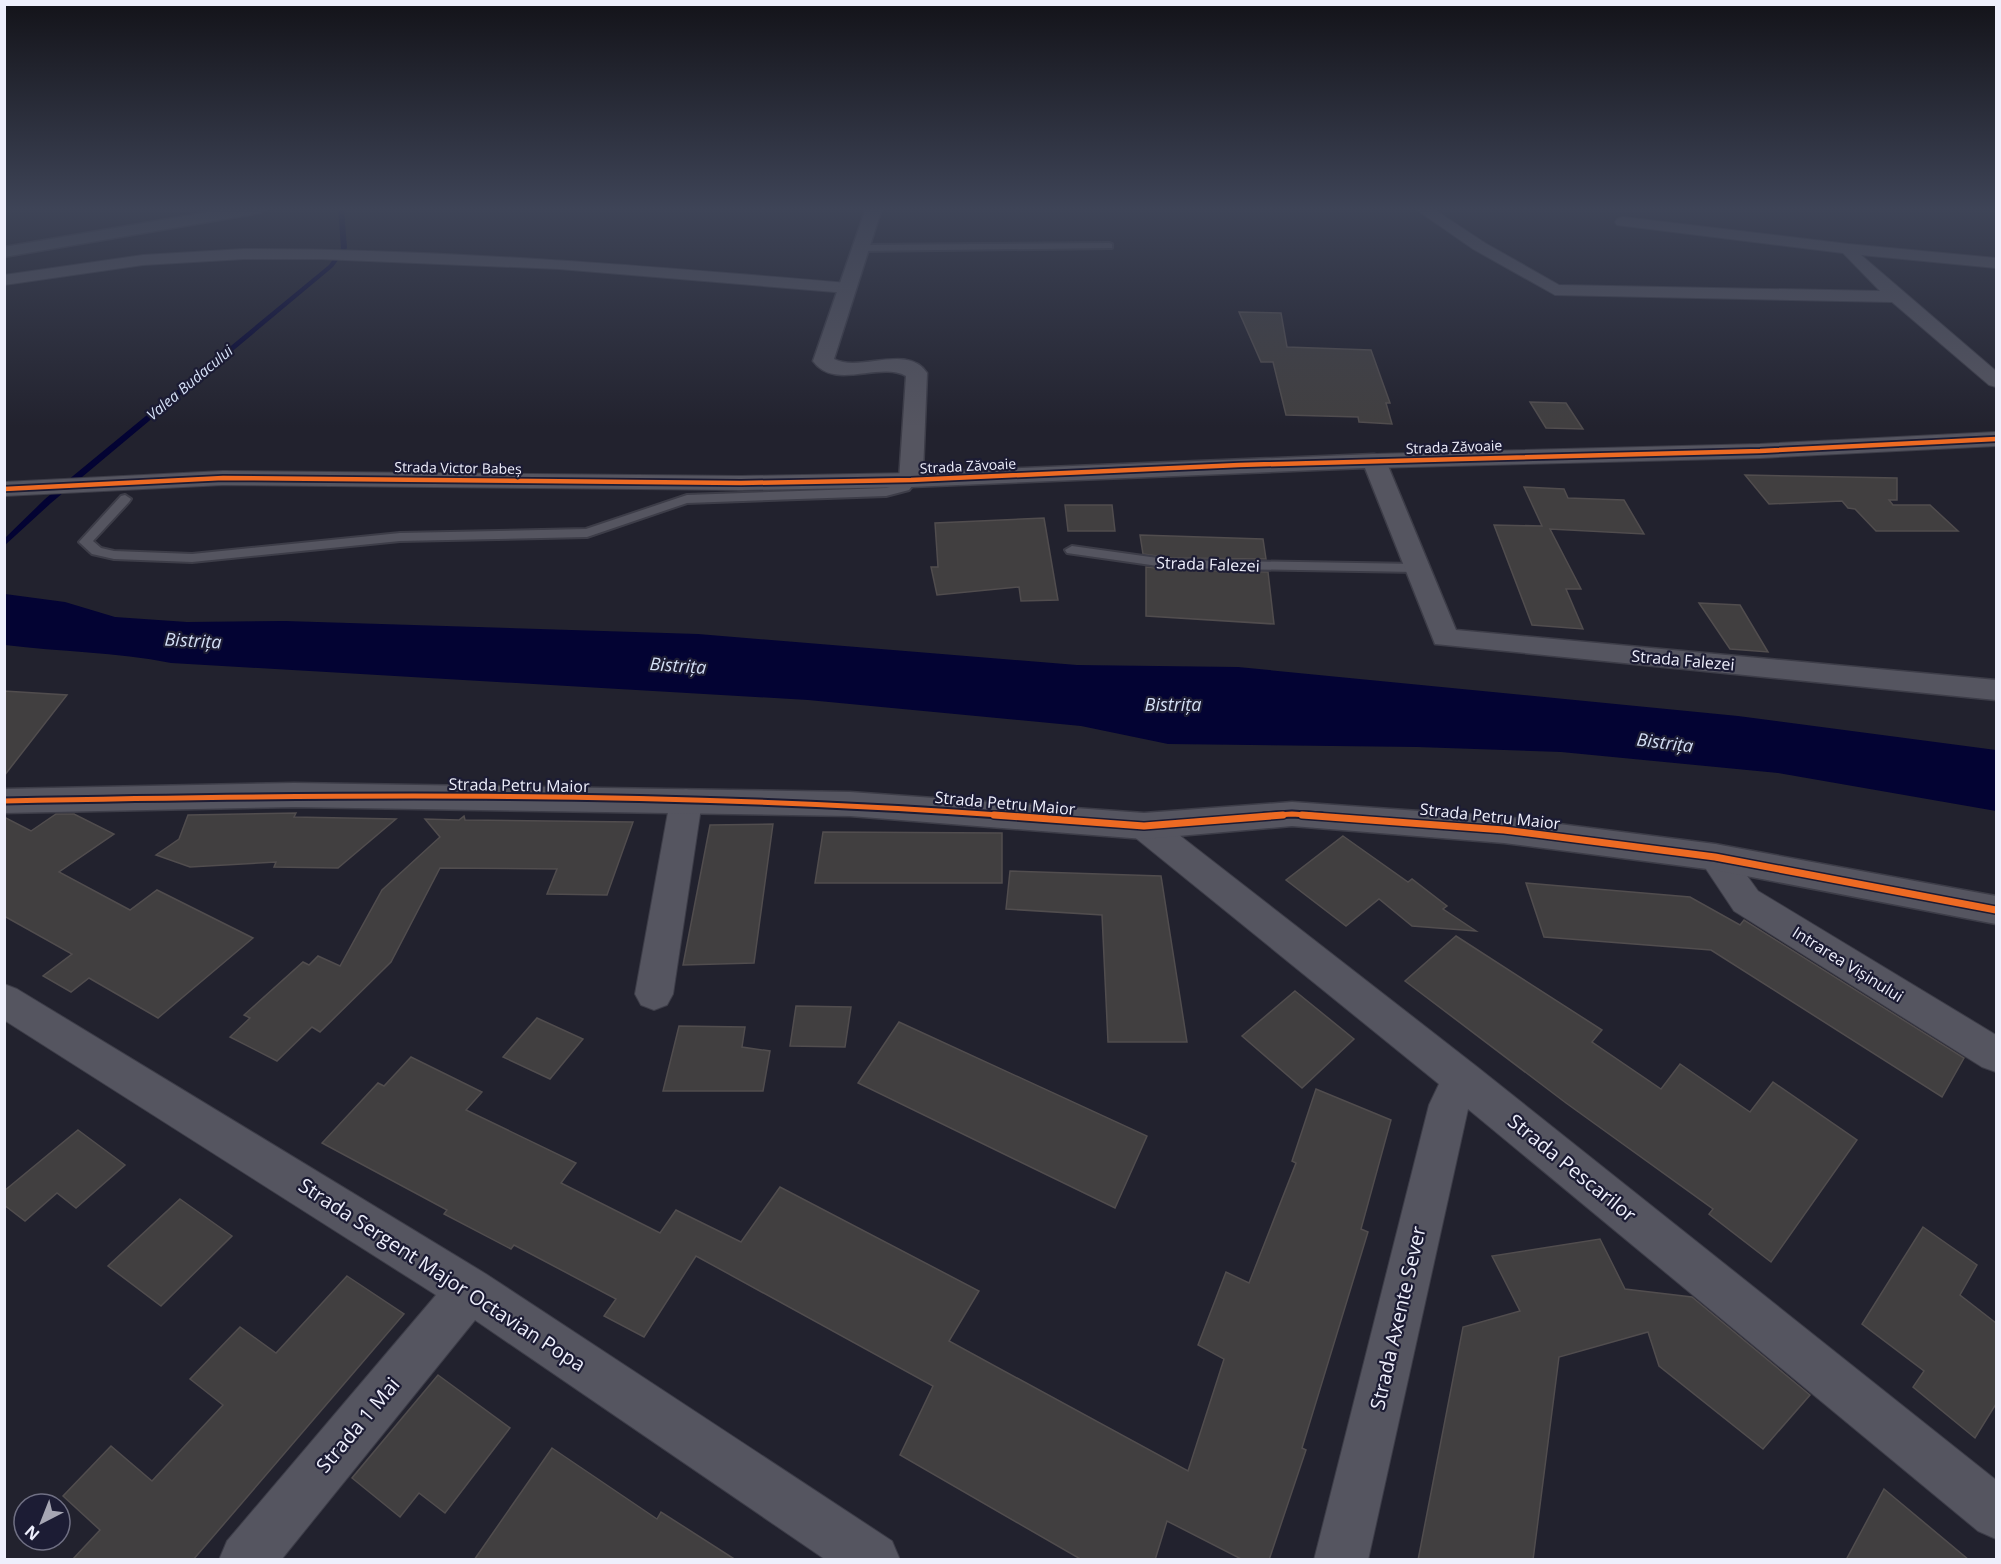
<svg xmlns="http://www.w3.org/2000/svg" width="2001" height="1564" font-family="'Open Sans',sans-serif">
<rect width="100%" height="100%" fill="#22222e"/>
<path fill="#030333" d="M5,594l60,8 50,15 72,5 98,-1 413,13 379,31 161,2 500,49 258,34v61l-218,-38 -217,-21 -144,-5 -249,-3 -87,-18 -273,-26 -637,-37c-55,-11 -111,-11 -166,-18z"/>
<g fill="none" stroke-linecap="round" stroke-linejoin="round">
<polygon fill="#030333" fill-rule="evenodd" points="338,208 344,208 347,248 333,267 51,503 4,546 4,539 45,499 329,265 341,248"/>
</g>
<g fill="#413f40" stroke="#514d4e" stroke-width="1.5">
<polygon points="1239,312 1281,313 1287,347 1371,350 1390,403 1386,403 1392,424 1359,422 1358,417 1286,415 1273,362 1261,362"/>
<polygon points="1530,402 1566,403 1583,429 1546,428"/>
<polygon points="1745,475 1897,478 1897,500 1889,500 1893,505 1930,505 1958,531 1876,531 1855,509 1848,508 1842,501 1769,504"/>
<polygon points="1524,487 1564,489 1568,498 1624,500 1644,534 1550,529 1581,589 1566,589 1583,629 1532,625 1494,525 1542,526"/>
<polygon points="1065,505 1112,505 1115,531 1068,531"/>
<polygon points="1044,518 1058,600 1021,601 1019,587 937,595 931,567 938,567 935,523"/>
<polygon points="1140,535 1263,539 1266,559 1172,558 1143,554"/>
<polygon points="1146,567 1172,570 1268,572 1274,624 1146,616"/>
<polygon points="1699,603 1740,605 1768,652 1730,649"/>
<polygon points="4,691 67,695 4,776"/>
<polygon points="296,813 294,817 396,819 338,868 274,867 276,862 190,867 156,855 179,839 188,815"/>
<polygon points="56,814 74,814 114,834 59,872 130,910 157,890 253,938 158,1018 89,978 71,992 43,976 72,954 4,916 4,817 31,831"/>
<polygon points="464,816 465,820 633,822 607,895 547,894 557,869 440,868 391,962 320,1032 312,1027 277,1061 230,1037 250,1018 244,1015 303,962 309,965 318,956 340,966 382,890 440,837 425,819 459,820"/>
<polygon points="773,824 754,963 683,965 710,825"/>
<polygon points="823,832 1002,833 1002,883 815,883"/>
<polygon points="1343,836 1408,882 1412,879 1447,906 1443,909 1476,931 1412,926 1379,899 1346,926 1286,880"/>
<polygon points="1010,871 1161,876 1187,1042 1108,1042 1102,915 1006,909"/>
<polygon points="1526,883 1690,897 1740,925 1744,920 1964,1058 1942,1097 1711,950 1544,937"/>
<polygon points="1456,936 1602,1030 1592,1042 1661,1089 1680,1064 1750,1112 1773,1082 1857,1140 1771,1262 1709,1214 1713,1209 1566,1103 1405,981"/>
<polygon points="1295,991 1354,1039 1302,1088 1242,1036"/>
<polygon points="796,1006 851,1007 845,1047 790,1046"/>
<polygon points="537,1018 583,1039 550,1079 503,1057"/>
<polygon points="899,1022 1147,1136 1115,1208 858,1083"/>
<polygon points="679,1026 745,1027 742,1047 770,1051 763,1091 663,1091"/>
<polygon points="411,1057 482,1092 466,1110 576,1163 561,1183 660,1233 676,1210 741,1242 780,1187 979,1291 949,1341 1188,1471 1224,1359 1198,1345 1226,1272 1249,1283 1296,1163 1292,1161 1316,1089 1391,1120 1361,1229 1368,1232 1302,1448 1306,1450 1269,1560 1243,1560 1167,1521 1155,1560 1082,1560 900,1455 933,1386 696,1256 644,1337 604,1316 616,1299 514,1245 511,1249 444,1214 447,1210 322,1143 378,1083 384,1086"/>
<polygon points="78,1130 125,1165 76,1208 57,1193 25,1221 4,1205 4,1191"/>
<polygon points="180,1199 232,1236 161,1306 108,1266"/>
<polygon points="1923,1227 1977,1265 1960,1295 1996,1323 1996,1404 1975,1438 1913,1387 1924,1371 1862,1324"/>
<polygon points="1600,1239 1625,1289 1692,1297 1810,1395 1763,1449 1659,1366 1648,1332 1559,1357 1533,1560 1418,1560 1463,1327 1520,1311 1492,1256"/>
<polygon points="347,1276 404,1314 193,1560 72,1560 100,1530 63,1496 111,1446 152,1481 223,1405 190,1379 240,1327 276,1353"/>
<polygon points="438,1375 510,1428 445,1513 419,1493 400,1517 352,1478"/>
<polygon points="552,1448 657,1519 661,1512 736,1560 474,1560"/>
<polygon points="1884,1489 1969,1560 1846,1560"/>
</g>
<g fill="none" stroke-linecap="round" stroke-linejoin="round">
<defs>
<g id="service">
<polygon points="1109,243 1112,244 1112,248 860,251 856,248 860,245"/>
<polygon points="911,476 917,480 909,490 886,496 687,503 587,537 400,541 192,562 114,559 92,554 79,542 121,496 125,495 131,499 129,502 93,541 101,548 114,551 192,554 400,533 586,529 687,495 886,488 901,484"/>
<polygon points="1072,546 1172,560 1417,564 1424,568 1417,572 1172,568 1067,553 1065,550"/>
</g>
<g id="minor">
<polygon points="1414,208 1432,208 1485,243 1559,285 1880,291 1843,253 1617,225 1615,222 1617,219 1623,217 1848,244 1996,258 1996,268 1861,255 1996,371 1996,387 1989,385 1892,302 1555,295 1473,249"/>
<path d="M244,249c202,0 402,17 603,34l9,5 -9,5 -288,-24 -238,-10h-77l-101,6 -139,20v-10l139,-20z"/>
<polygon points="1996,432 1996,446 1760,458 1374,468 1366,466 1363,461 1366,456 1374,454 1760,444"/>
<polygon points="223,471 741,476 911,473 919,475 922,480 919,485 911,487 741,490 223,485 4,496 4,482"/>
<polygon points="686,789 697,793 702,801 673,994 667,1005 654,1010 641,1005 635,994 670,801 675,793"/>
<polygon points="1144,814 1156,817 1476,1066 1996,1480 1996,1539 1978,1531 1468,1109 1368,1560 1314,1560 1429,1105 1439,1084 1132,835 1128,826 1132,817"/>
<polygon points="1715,844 1727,848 1758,891 1996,1035 1996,1072 1982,1067 1734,911 1698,857 1703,848"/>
<polygon points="4,984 17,989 486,1274 892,1541 900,1560 826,1560 475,1320 281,1560 219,1560 227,1541 436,1295 4,1020"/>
</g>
<g id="tertiary">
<path d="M866,208h16l-48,151c26,14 73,-16 93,14l-4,99 451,-18 8,2 4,5 70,169 540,50v20l-561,-56 -70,-176 -454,19 -9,-2 -3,-5 7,-104c-26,-15 -72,15 -93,-15z"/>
<polygon points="294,783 850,792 1144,813 1292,802 1504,817 1715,844 1996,896 1996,924 1715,870 1504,843 1292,826 1144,839 850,816 294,807 4,813 4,789"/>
</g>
<polygon id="secondary" points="232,208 268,208 260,213 4,257 4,247"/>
</defs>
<use href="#service" stroke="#3d3d48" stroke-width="4"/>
<use href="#minor" stroke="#3d3d48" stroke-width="2"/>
<use href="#tertiary" stroke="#3d3d48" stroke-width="3"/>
<use href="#secondary" stroke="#3d3d48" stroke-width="3"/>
<use href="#service" fill="#555560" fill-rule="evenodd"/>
<use href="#minor" fill="#555560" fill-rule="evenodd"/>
<use href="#tertiary" fill="#555560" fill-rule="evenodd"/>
<use href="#secondary" fill="#50535e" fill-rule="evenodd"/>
<defs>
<polyline id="cycleway-far2" points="4,489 223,478 741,483 911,480 1239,465 1760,451 1996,439"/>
<g id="cycleway-far1">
<path d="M4,801c335,-7 675,-10 1010,15"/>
<polyline points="1264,816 1292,814 1322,816"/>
</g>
<g id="cycleway">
<polyline points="994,815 1144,826 1283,815"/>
<polyline points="1302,815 1504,830 1715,857 1996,910"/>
</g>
</defs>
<use href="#cycleway-far2" stroke="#1c1c34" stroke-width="8"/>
<use href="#cycleway-far1" stroke="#1c1c34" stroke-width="9"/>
<use href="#cycleway" stroke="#1c1c34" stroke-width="10"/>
<use href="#cycleway-far2" stroke="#ed6a23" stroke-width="4.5"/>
<use href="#cycleway-far1" stroke="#ed6a23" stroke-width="5"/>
<use href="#cycleway" stroke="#ed6a23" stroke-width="7"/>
</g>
<linearGradient id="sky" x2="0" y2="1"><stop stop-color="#131319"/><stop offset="0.49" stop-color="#3e4457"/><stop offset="1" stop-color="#3e4457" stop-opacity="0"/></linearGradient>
<rect width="2001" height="427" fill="url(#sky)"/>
<g text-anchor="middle" stroke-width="4.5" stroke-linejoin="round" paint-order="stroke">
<g font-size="14" fill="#eeeffc" stroke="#1c1c34">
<text transform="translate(1454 447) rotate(-2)" y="5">Strada Zăvoaie</text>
<text transform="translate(968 466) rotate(-3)" y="5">Strada Zăvoaie</text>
<text transform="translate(458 468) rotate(1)" y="5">Strada Victor Babeș</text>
</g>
<g font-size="15" font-style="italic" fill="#d4dff5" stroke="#1c1c34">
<text transform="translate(190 383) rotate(-40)" y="5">Valea Budacului</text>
</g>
<g font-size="16" fill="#eeeffc" stroke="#1c1c34">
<text transform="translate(1208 564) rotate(2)" y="6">Strada Falezei</text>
<text transform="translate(1683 660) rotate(5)" y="6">Strada Falezei</text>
<text transform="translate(519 785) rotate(1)" y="6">Strada Petru Maior</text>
<text transform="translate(1005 803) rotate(5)" y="6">Strada Petru Maior</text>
<text transform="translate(1490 816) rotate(6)" y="6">Strada Petru Maior</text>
<text transform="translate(1848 964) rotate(32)" y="6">Intrarea Vișinului</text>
</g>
<g font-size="18" font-style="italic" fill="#d4dff5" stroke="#1c1c34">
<text transform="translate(193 641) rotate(3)" y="6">Bistrița</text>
<text transform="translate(678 666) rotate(4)" y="6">Bistrița</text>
<text x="1173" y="711">Bistrița</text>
<text transform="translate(1665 743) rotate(7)" y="6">Bistrița</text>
</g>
<g font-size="20" fill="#eeeffc" stroke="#1c1c34">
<text transform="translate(1572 1168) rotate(39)" y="7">Strada Pescarilor</text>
<text transform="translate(442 1275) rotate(33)" y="7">Strada Sergent Major Octavian Popa</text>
<text transform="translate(1398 1318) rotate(-77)" y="7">Strada Axente Sever</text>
<text transform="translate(358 1425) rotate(-50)" y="7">Strada 1 Mai</text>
</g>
</g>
<rect width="2001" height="1564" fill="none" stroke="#eeeffc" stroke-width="12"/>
<g transform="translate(42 1522) rotate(222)"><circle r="28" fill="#1c1c34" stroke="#707084" stroke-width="1.5"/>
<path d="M0-4.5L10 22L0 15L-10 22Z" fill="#a7a7b4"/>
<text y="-9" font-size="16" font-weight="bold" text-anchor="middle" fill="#eeeffc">N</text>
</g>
</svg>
